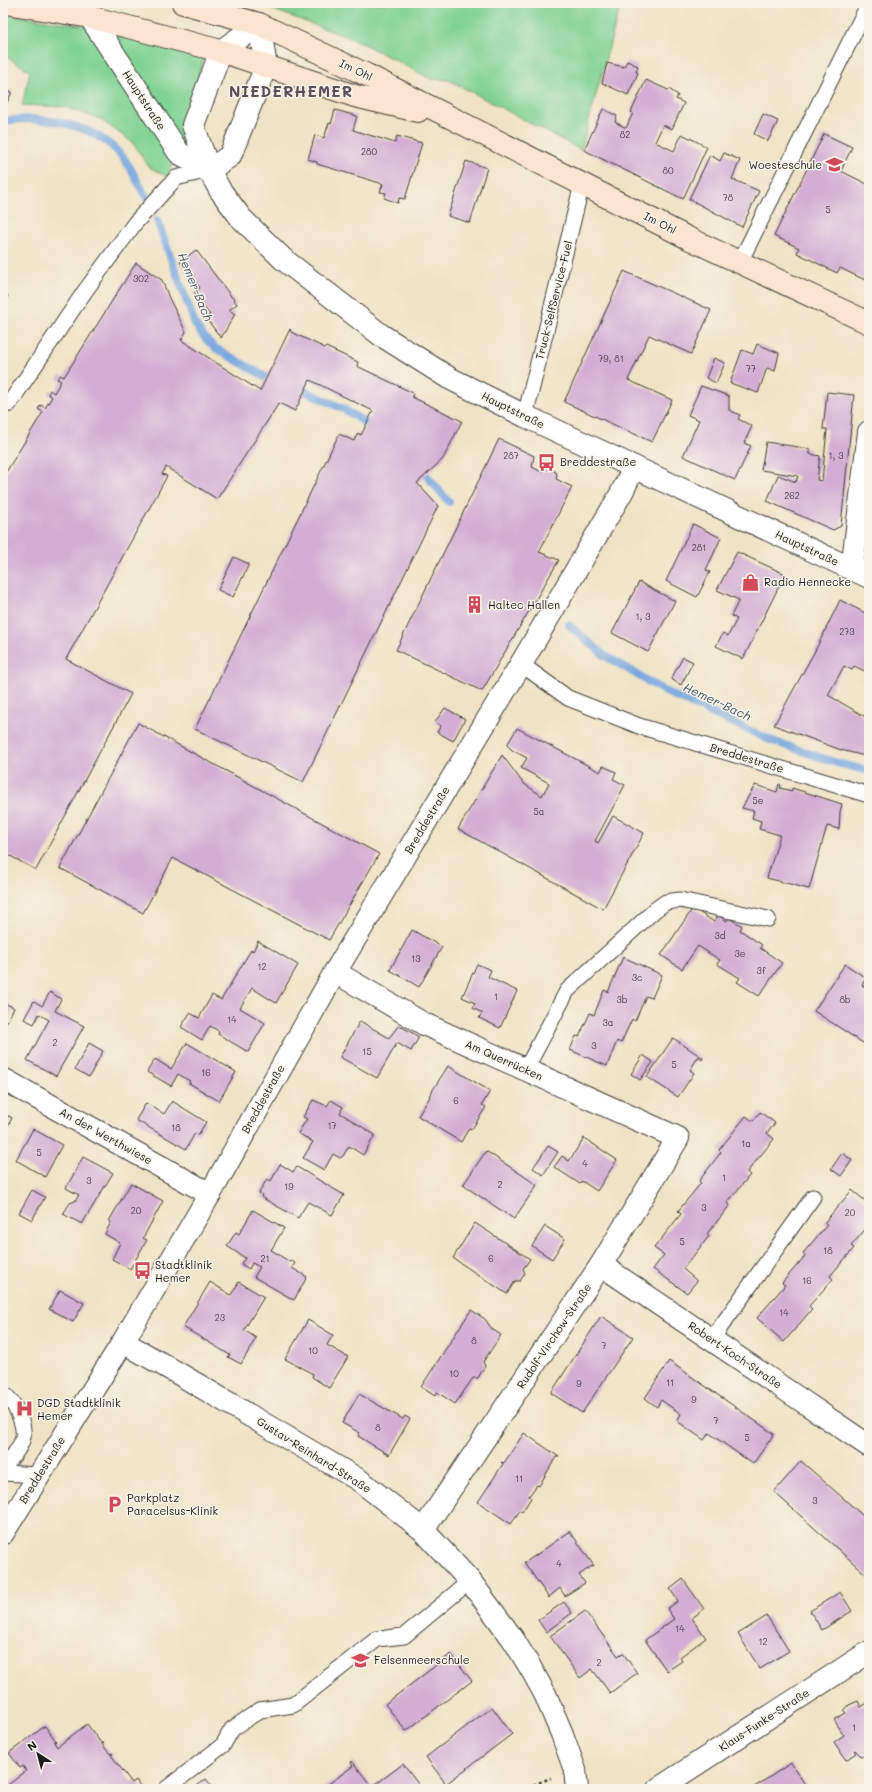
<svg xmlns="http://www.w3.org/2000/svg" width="872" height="1792" font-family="Mali,sans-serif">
<rect width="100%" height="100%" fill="#f7f3e8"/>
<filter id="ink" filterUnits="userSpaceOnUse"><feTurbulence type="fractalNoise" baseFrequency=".025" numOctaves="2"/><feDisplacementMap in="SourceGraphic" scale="8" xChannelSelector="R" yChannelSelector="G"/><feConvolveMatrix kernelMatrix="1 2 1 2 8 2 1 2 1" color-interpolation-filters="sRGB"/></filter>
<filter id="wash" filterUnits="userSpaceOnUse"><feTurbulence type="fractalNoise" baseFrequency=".012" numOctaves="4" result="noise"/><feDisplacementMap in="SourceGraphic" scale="16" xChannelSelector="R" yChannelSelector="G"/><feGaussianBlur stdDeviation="0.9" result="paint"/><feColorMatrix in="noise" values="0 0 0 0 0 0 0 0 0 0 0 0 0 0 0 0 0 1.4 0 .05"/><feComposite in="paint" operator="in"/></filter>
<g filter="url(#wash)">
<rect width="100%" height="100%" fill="#f0e2c5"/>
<g fill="#7fd293" stroke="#4e7758">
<polygon points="255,3 621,3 581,150 449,80 431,79 358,41"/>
<polygon points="3,14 108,29 205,54 185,125 168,177 149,167 133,143 100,119 65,107 22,105 30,71 7,57 3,40"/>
</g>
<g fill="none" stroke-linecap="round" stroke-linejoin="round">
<g stroke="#73a4de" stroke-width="8">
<path d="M3,121c38,-5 86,1 114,30 13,12 20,31 29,46"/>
<polyline points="157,220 195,324 204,337 215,348 266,377"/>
<polyline points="307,392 342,408 366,423"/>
<polyline points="427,476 449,502"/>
<polyline points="569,625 604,655 666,692 770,740 837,763 869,771"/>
</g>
</g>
<g id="blocks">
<g fill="#d3aed4">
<polygon points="627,61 638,66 636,72 638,73 628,95 602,83 607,63 624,67"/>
<polygon points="646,80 668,90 669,89 678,95 676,99 684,103 672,129 663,125 655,142 674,151 682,134 707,147 683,199 584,150 603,109 617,116 615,122 626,128 633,113 631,112"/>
<polygon points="3,88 12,92 5,107 3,107"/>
<polygon points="335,110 357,116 353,130 395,143 397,136 422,143 405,199 399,198 398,203 384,198 386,193 380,192 383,184 317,164 317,162 308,159 315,135 324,138 329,123 331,124"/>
<polygon points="763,114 778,121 768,141 754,134"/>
<polygon points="824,134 852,147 841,171 869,185 869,272 865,280 840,268 837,273 797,253 799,248 774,236"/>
<polygon points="724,153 740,160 732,179 759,191 742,227 689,199 710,155 720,161"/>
<polygon points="466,161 487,168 470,223 448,216"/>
<polygon points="196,250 237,304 229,310 235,314 221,338 206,318 210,315 196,297 195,292 200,288 180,262"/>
<polygon points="136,263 162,280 169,298 186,332 181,340 260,391 290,329 291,332 325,348 326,347 358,362 357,366 413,393 412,397 462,421 443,459 417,483 438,506 303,782 195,729 339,434 354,441 358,433 361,435 373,411 310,380 295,411 279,403 217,499 166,467 162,474 167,476 166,478 66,659 131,694 36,870 3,852 3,477 43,412 38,409 41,405 45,408 52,397 48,394 50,390 54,393 61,381 57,379 60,375 64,377"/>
<polygon points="624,271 711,310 691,354 649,335 628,380 672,400 652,442 564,402"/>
<polygon points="3,292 8,296 3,304"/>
<polygon points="757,344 779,353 775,371 767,368 758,393 730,383 742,350 753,354"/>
<polygon points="714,358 725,363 716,383 706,378"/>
<polygon points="701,386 729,396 729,410 740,415 738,419 752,426 744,443 751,446 735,480 683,456 699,420 688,415"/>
<polygon points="827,392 854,395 841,526 833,530 767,501 778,475 796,482 798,476 761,470 766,442 798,447 810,449 810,454 820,456 817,480 822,481 827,429 823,429"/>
<polygon points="499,439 534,456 532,467 542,472 544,469 548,468 556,472 557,476 556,479 572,487 539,552 559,560 482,691 396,650"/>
<polygon points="693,524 721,538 706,570 710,572 697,597 666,581"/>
<polygon points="737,552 785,574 743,659 716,646 723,633 728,636 737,619 731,616 739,600 717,590"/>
<polygon points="234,557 249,564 233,597 218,590"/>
<polygon points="639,582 675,601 648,652 612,633"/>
<polygon points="840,600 869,615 869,673 854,666 852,670 844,666 828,695 869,719 869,757 841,750 774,725 816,649"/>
<polygon points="683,657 693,662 681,685 671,679"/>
<polygon points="445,708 465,719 453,741 437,732 441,726 435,722"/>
<polygon points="138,723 379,854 329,940 173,858 143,913 60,868"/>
<polygon points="517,728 600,772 603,766 616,772 613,779 625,785 595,841 598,843 613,816 644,833 603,909 458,829 502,755 523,783 542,796 549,783 521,768 527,758 512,750 507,745"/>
<polygon points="779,784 781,785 780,788 792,791 792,788 842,804 840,812 839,829 827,826 809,889 767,878 780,835 759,829 761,821 752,818 754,811 742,808 755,785 777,792"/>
<polygon points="868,849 869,849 869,864 865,863"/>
<polygon points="693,908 714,922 718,915 727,921 729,918 742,926 740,930 762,945 760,948 782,963 759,996 737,982 740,978 717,964 720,960 698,946 682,969 661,955"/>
<polygon points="412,930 442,947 419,987 390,970"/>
<polygon points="258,941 298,965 276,1003 252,988 240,1008 265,1023 248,1052 218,1034 219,1031 210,1026 202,1040 181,1027 190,1013 199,1018 212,995 221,1000 251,950 253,951"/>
<polygon points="623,957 662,975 652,998 646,996 635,1021 632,1019 621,1043 617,1041 607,1066 570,1050 576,1036 579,1037 590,1013 594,1015 604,990 608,992"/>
<polygon points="477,964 491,970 488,977 517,991 500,1028 479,1018 482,1013 473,1008 475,1003 462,997"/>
<polygon points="845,964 866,978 862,985 869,990 869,1033 863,1043 814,1011"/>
<polygon points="50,992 61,999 55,1011 84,1026 56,1076 27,1060 49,1020 39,1014 34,1024 24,1019 34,1001 42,1006"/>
<polygon points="3,1002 14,1008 3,1029"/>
<polygon points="360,1021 389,1038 399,1025 419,1037 411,1051 397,1043 377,1078 340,1057"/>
<polygon points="673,1038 703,1058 702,1060 698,1057 690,1070 694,1073 678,1097 647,1077"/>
<polygon points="89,1043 103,1051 89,1077 75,1069"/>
<polygon points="187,1043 236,1072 219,1101 189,1083 190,1081 178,1074 171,1086 147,1072 155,1059 171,1069"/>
<polygon points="643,1055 653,1062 640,1080 631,1074"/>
<polygon points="448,1066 490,1091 482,1105 486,1107 472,1129 469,1128 461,1142 418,1116 430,1097 429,1096"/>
<polygon points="313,1100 327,1106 331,1100 343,1107 340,1113 375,1135 363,1155 349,1146 343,1156 340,1158 333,1154 324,1170 303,1158 313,1142 298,1133 307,1119 303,1117"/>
<polygon points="172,1101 206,1122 198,1135 195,1133 186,1149 136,1120 146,1103 164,1114"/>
<polygon points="760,1112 775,1123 767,1133 774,1139 747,1172 750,1175 727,1203 730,1205 707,1234 709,1236 683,1269 697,1281 687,1293 653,1269 664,1255 654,1248 681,1214 678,1211 701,1183 699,1181 721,1152 719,1150 746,1116 753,1121"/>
<polygon points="3,1113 12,1118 3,1135"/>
<polygon points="33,1129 62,1145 45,1177 16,1160"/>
<polygon points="584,1138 617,1160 597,1191 582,1181 580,1184 554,1167 562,1156 569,1161"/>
<polygon points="548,1146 558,1152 543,1175 533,1168"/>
<polygon points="486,1151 537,1185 514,1219 463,1185"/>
<polygon points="842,1153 852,1160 841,1176 831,1169"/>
<polygon points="83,1157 113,1173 82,1224 63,1214 70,1203 75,1201 79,1195 66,1188"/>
<polygon points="280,1164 293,1172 297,1167 344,1195 332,1215 308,1202 298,1218 261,1197 262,1195 259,1193 267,1179 271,1181"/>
<polygon points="131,1183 163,1201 143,1238 147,1240 130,1269 112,1259 120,1243 105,1234 111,1222 109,1221"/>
<polygon points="32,1190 45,1197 32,1220 19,1213"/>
<polygon points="852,1190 869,1204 869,1225 851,1246 854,1248 830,1276 833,1279 809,1306 812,1309 784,1342 757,1318 785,1285 782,1283 805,1256 803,1253 827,1225 824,1223"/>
<polygon points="253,1210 284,1228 271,1250 290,1262 291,1260 295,1263 292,1268 307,1277 294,1300 254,1277 260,1267 252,1263 249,1269 241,1264 245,1258 227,1246 236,1232 239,1234"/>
<polygon points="475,1223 530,1259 523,1269 525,1273 520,1281 515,1281 507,1294 453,1258"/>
<polygon points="545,1226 565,1239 552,1259 532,1246"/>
<polygon points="210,1282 231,1295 239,1282 264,1297 244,1330 256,1338 241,1364 228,1357 230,1355 183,1327"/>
<polygon points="60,1290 84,1303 73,1322 49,1309"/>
<polygon points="471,1310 485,1319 492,1329 501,1335 483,1362 485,1366 478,1378 473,1378 455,1404 437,1392 435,1396 421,1387"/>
<polygon points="601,1316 633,1337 582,1413 551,1393"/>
<polygon points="308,1320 333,1335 327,1345 348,1357 329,1388 312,1377 313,1374 285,1359"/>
<polygon points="669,1361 774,1434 753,1464 709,1433 704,1440 691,1431 677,1421 681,1414 661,1400 657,1407 645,1398"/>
<polygon points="359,1394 403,1419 405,1416 410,1419 389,1455 358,1436 360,1433 342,1423"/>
<polygon points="524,1433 559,1457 556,1457 539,1486 537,1485 529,1496 531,1498 522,1512 520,1510 511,1524 478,1502 503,1464 501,1462 504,1463"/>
<polygon points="801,1461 869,1521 869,1577 774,1492"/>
<polygon points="569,1530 594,1566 593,1567 592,1566 579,1575 585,1583 565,1596 560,1588 550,1596 549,1598 524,1562 526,1562 569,1532"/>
<polygon points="683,1579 704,1609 692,1618 706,1638 680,1657 682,1661 667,1671 645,1640 674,1619 667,1609 678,1601 670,1589"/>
<polygon points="840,1592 852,1611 822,1630 810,1611"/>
<polygon points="564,1602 572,1613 546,1632 538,1620"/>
<polygon points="585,1611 618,1656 623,1653 637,1673 610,1693 592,1669 580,1678 550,1636"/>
<polygon points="767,1616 789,1651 760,1669 738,1634"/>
<polygon points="451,1654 472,1681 406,1731 385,1704"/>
<polygon points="858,1701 861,1707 869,1702 869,1756 861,1756 855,1750 854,1751 856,1753 846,1760 834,1742 844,1735 834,1720 846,1713 844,1711 849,1705"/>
<polygon points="492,1707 512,1734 446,1784 426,1757"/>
<polygon points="87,1724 101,1743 104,1743 102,1744 110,1754 111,1753 113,1754 111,1755 132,1783 136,1780 141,1788 140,1789 3,1789 26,1771 23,1766 20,1768 9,1753 45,1726 56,1741 54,1742 57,1747"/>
<polygon points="352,1761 372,1787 403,1764 422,1789 322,1789 353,1766 351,1763"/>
<polygon points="791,1763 808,1789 753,1789 753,1788"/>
<polygon points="206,1779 214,1789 193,1789"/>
</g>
</g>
</g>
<g filter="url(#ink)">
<use href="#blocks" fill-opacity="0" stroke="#3c3a35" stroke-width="1"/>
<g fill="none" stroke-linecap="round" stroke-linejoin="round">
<defs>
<g id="lane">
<polyline points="740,262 869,3"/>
<polyline points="3,402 9,404 85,291 135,223 176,178 209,170"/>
<polyline points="525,416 582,184"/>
<polyline points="521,664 568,698 639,726 869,795"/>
<polyline points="526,1069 567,991 656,909 666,902 680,900 768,919"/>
<polyline points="712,1339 813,1197"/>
<path d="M3,1393c11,8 22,30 20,44 -2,11 -13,23 -20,31"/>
<polyline points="3,1473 39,1475"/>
<polyline points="166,1789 223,1745 232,1729 260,1710 293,1705 377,1639 404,1636 470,1581"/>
</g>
<g id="street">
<polyline points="90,17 179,153 209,170"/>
<polyline points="209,170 230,156 266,66 259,24 221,51 193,125 209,170 220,190 241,218 283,259 381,335 449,378 525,416 869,577"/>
<polyline points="852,569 869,432"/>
<polyline points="335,972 424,1024 678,1138 601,1265 423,1530"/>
<polyline points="3,1079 210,1194"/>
<polyline points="601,1265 869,1446"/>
<polyline points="123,1342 181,1375 359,1480 423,1530 470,1581 513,1639 530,1667 545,1694 562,1734 575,1770 577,1789"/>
<polyline points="3,1533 123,1342 210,1194 335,972 521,664 622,492 634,467"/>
<polyline points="658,1789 869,1652"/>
</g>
<g id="secondary">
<polyline points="6,3 90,17 221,51 355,96 418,111"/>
<polyline points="183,3 259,24 367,75 688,238 869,323"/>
</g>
</defs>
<use href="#lane" stroke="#3c3a35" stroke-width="17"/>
<use href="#street" stroke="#3c3a35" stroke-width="24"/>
<use href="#secondary" stroke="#3c3a35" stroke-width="24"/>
<polyline stroke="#3c3a35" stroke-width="2.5" stroke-dasharray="3 3" stroke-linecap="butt" points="522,1789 551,1778"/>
<use href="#lane" stroke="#fff" stroke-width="15"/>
<use href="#street" stroke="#fff" stroke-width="22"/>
<use href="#secondary" stroke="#fce5d0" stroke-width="22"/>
</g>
</g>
<defs>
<symbol id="school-bare" viewBox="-9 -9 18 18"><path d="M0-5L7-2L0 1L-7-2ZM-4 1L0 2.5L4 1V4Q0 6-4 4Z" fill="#d1495b" stroke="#f7f3e8" stroke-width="2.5" paint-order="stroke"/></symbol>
<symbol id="bus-bare" viewBox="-9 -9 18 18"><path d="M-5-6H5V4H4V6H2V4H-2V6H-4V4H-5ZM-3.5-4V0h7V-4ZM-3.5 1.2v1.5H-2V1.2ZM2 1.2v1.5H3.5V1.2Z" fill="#d1495b" stroke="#f7f3e8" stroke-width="2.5" paint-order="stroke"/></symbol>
<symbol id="shop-bare" viewBox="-9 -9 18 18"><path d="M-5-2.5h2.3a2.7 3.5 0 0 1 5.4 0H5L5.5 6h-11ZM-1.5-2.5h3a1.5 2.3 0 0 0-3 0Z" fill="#d1495b" stroke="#f7f3e8" stroke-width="2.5" paint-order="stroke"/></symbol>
<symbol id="building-bare" viewBox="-9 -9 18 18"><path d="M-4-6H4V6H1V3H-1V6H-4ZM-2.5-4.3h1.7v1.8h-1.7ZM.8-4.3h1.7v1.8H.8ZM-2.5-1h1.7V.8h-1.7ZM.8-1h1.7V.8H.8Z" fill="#d1495b" stroke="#f7f3e8" stroke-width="2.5" paint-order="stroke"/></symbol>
<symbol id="hospital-bare" viewBox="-9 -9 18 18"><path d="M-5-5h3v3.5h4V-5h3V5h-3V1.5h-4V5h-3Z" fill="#d1495b" stroke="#f7f3e8" stroke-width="2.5" paint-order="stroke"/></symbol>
<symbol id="parking-bare" viewBox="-9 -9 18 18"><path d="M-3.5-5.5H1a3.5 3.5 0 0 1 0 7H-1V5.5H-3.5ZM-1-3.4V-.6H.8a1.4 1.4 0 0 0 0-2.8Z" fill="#d1495b" stroke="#f7f3e8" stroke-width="2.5" paint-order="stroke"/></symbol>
</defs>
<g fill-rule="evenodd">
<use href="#school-bare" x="822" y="152" width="25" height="25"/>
<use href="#bus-bare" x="534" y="450" width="25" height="25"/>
<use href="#shop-bare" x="738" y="570" width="25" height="25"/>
<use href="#building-bare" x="462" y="592" width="25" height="25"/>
<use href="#bus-bare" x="130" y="1258" width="25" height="25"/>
<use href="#hospital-bare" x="12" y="1396" width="25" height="25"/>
<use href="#parking-bare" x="102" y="1492" width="25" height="25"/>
<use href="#school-bare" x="348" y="1648" width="25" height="25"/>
</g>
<g text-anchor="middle" stroke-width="3" stroke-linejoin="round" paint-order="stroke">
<g font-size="9" fill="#4a404a">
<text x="625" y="138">82</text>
<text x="369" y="155">280</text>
<text x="668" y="174">80</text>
<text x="728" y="201">78</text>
<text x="828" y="213">5</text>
<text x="141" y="282">302</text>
<text x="611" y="362">79, 81</text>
<text x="751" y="372">77</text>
<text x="511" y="459">287</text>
<text x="836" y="459">1, 3</text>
<text x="792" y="499">262</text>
<text x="699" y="551">281</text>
<text x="643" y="620">1, 3</text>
<text x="847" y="635">273</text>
<text x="758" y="804">5e</text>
<text x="539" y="815">5a</text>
<text x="720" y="939">3d</text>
<text x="740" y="957">3e</text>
<text x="416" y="962">13</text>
<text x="262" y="970">12</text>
<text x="761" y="974">3f</text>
<text x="637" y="981">3c</text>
<text x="496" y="1000">1</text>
<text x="622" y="1003">3b</text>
<text x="845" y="1003">8b</text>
<text x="232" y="1023">14</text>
<text x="608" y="1026">3a</text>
<text x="55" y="1046">2</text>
<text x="594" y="1049">3</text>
<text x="367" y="1055">15</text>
<text x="674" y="1068">5</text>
<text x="206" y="1076">16</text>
<text x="456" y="1104">6</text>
<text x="332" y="1129">17</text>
<text x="176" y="1131">18</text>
<text x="746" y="1147">1a</text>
<text x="39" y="1156">5</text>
<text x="585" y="1167">4</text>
<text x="724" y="1181">1</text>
<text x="89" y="1184">3</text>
<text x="500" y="1188">2</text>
<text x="289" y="1190">19</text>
<text x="704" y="1211">3</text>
<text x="136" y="1214">20</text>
<text x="850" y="1216">20</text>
<text x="682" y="1245">5</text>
<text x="828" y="1254">18</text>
<text x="265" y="1262">21</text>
<text x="491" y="1262">6</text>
<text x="807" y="1284">16</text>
<text x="784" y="1316">14</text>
<text x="220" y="1321">23</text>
<text x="474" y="1344">8</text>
<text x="604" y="1349">7</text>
<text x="313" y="1354">10</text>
<text x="454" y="1377">10</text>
<text x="670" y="1386">11</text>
<text x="579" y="1387">9</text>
<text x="694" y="1403">9</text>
<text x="716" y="1424">7</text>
<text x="378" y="1431">8</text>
<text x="747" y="1441">5</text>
<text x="519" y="1482">11</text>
<text x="815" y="1504">3</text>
<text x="559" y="1567">4</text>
<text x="680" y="1632">14</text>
<text x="763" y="1645">12</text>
<text x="599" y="1666">2</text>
<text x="854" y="1731">1</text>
</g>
<g font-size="11" fill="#1c1c1c" stroke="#f7f3e8">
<text transform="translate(356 70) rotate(26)" y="4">Im Ohl</text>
<text transform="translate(144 100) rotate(57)" y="4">Hauptstraße</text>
<text transform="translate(660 223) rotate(27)" y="4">Im Ohl</text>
<text transform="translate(554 300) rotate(-76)" y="4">Truck-SelfService-Fuel</text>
<text transform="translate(513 410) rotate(26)" y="4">Hauptstraße</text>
<text transform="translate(807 548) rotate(25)" y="4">Hauptstraße</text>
<text transform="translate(747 758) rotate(17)" y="4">Breddestraße</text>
<text transform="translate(427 820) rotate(-59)" y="4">Breddestraße</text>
<text transform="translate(504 1060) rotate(24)" y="4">Am Querrücken</text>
<text transform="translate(263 1099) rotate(-61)" y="4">Breddestraße</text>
<text transform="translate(106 1136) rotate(29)" y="4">An der Werthwiese</text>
<text transform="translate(554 1336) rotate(-56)" y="4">Rudolf-Virchow-Straße</text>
<text transform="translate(735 1355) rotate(34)" y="4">Robert-Koch-Straße</text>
<text transform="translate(314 1455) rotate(32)" y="4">Gustav-Reinhard-Straße</text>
<text transform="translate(42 1470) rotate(-58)" y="4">Breddestraße</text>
<text transform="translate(764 1720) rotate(-33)" y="4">Klaus-Funke-Straße</text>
</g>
<g font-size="11" fill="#1c1c1c" stroke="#f7f3e8" text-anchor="start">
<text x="822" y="169" text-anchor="end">Woesteschule</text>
<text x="560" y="466">Breddestraße</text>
<text x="764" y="586">Radio Hennecke</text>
<text x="488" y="609">Haltec Hallen</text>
<text x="155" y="1269">Stadtklinik<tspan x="155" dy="13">Hemer</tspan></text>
<text x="37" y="1407">DGD Stadtklinik<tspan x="37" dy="13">Hemer</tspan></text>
<text x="127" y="1502">Parkplatz<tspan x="127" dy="13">Paracelsus-Klinik</tspan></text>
<text x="374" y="1664">Felsenmeerschule</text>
</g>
<g font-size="12" font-style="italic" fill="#3f526a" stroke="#f7f3e8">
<text transform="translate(195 287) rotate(68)" y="4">Hemer-Bach</text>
<text transform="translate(717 702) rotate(25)" y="4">Hemer-Bach</text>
</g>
<g font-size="15" font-weight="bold" letter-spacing="1" fill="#5c4f5c" stroke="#f7f3e8">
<text x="291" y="97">NIEDERHEMER</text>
</g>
</g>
<rect width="872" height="1792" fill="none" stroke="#f7f3e8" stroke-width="16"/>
<g transform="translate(38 1754) rotate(324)" stroke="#f7f3e8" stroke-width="3" paint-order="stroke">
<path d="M0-3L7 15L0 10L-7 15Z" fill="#1c1c1c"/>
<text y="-6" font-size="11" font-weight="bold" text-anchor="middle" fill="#1c1c1c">N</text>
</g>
</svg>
